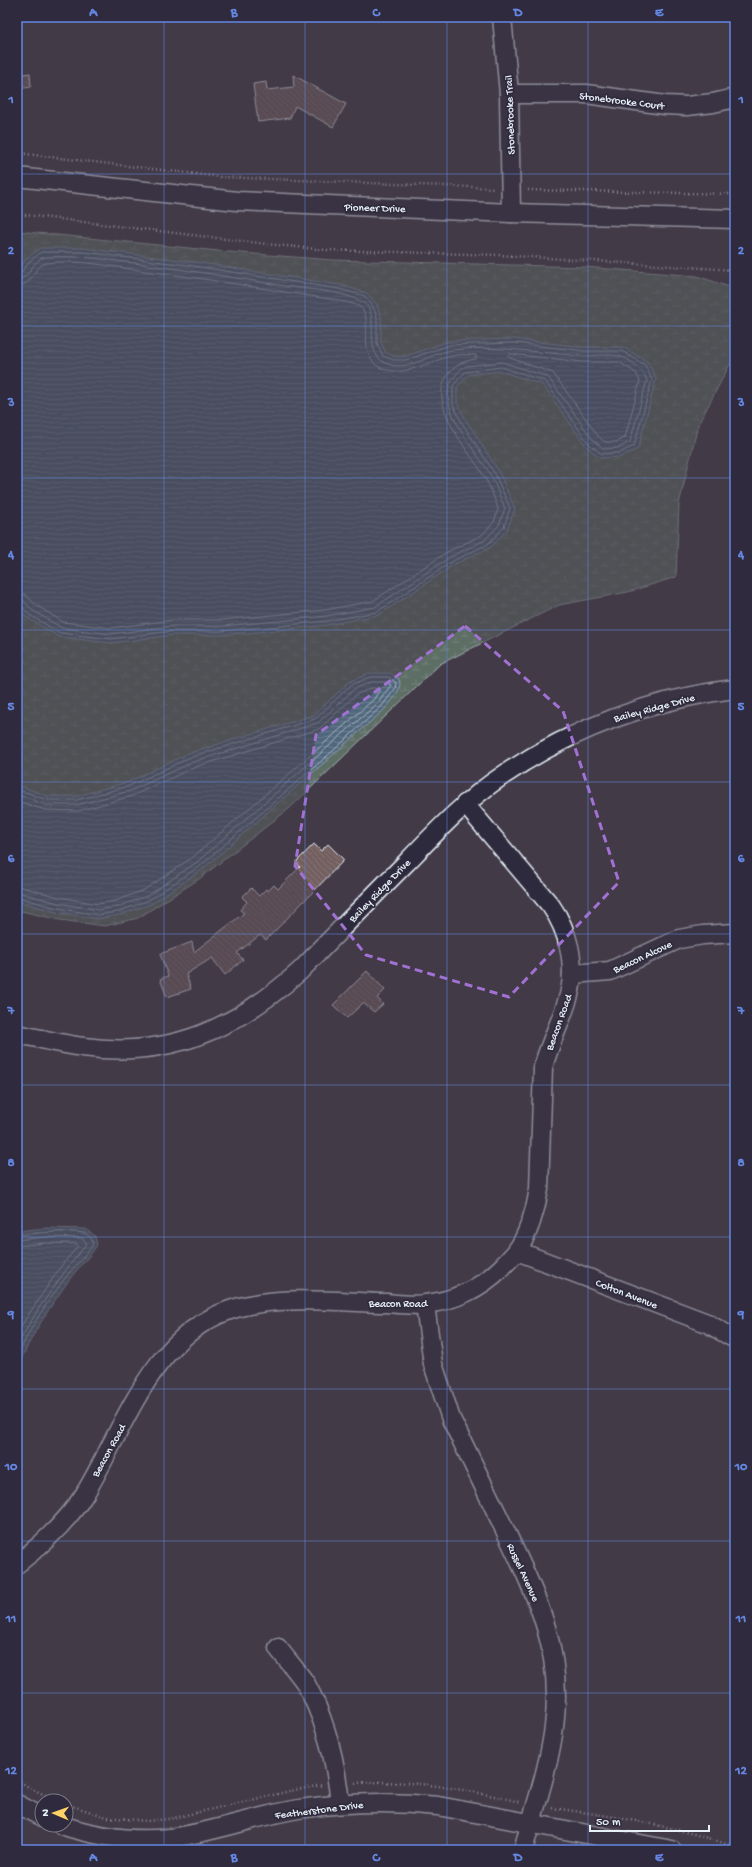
<svg xmlns="http://www.w3.org/2000/svg" width="752" height="1867" font-family="'Gochi Hand',sans-serif">
<defs>
<pattern id="wetland-marsh" width="20" height="14" patternUnits="userSpaceOnUse"><rect width="20" height="14" fill="#5d6e65"/><path d="M1 5h8M5 5V1M11 12h8M15 12V8" fill="none" stroke="#74837c"/></pattern>
<pattern id="water-rules" width="6" height="5" patternUnits="userSpaceOnUse"><rect width="6" height="5" fill="#50667b"/><path d="M0 2.5h6" fill="none" stroke="#697c8e"/></pattern>
<pattern id="building-back-hatch" width="6" height="6" patternUnits="userSpaceOnUse"><rect width="6" height="6" fill="#735e61"/><path d="M-1 5l2 2M0 0l6 6M5-1l2 2" fill="none" stroke="#877678"/></pattern>
</defs>
<rect width="100%" height="100%" fill="#433a48"/>
<filter id="ink" filterUnits="userSpaceOnUse"><feTurbulence type="fractalNoise" baseFrequency=".025" numOctaves="2"/><feDisplacementMap in="SourceGraphic" scale="8" xChannelSelector="R" yChannelSelector="G"/><feConvolveMatrix kernelMatrix="1 2 1 2 8 2 1 2 1" color-interpolation-filters="sRGB"/></filter>
<g filter="url(#ink)">
<polygon fill="url(#wetland-marsh)" stroke="#a2b0ae" points="17,231 229,252 333,260 585,267 697,276 735,289 735,357 729,366 698,425 679,504 676,577 628,592 559,605 440,664 290,808 199,879 138,918 105,926 60,920 17,910"/>
<g fill="url(#water-rules)" stroke="#8d9ead">
<polygon points="40,248 84,248 195,262 340,285 367,293 376,303 381,315 381,342 386,353 394,356 406,356 449,341 513,339 584,347 623,347 648,362 656,379 638,449 620,457 600,458 586,446 543,385 500,371 468,375 457,387 457,403 466,420 499,472 515,509 507,530 491,547 455,564 379,615 327,625 281,630 221,635 173,635 111,643 59,637 26,617 17,606 17,273 26,259"/>
<path d="M369,673h21l9,6c4,11 -7,21 -14,30l-182,160 -52,35 -32,11 -21,4 -42,-7 -39,-11v-116l31,11h29l51,-14 61,-29 125,-38 35,-33z"/>
<path d="M45,1228l41,1 9,7 2,9c-7,12 -17,20 -25,31 -21,29 -41,59 -55,93v-138z"/>
</g>
<g fill="none" stroke-linecap="round" stroke-linejoin="round">
<g stroke="#abb9c6" stroke-width="1">
<polyline points="17,275 21,273 29,262 41,252 83,252 194,266 339,289 365,296 372,305 377,316 377,343 383,356 393,360 406,360 450,345 513,343 584,351 622,351 645,365 652,380 634,446 619,453 602,454 589,444 545,381 501,367 465,372 453,386 453,405 462,423 495,474 510,508 504,527 488,544 453,561 377,612 326,621 280,626 221,631 172,631 111,639 60,633 28,614 21,605 17,604"/>
<path d="M17,280c14,-1 15,-22 29,-23 32,-2 63,3 95,7 48,6 96,14 143,22 25,4 54,4 77,15 24,11 -4,56 30,64 22,5 41,-13 62,-15 44,-5 87,3 130,6 12,0 28,-3 39,1 12,5 20,12 25,23l-17,62 -12,6 -14,1 -11,-9 -45,-63 -46,-15 -35,4c-6,2 -9,6 -12,10 -24,26 21,75 35,98 6,11 10,23 15,34l-6,17 -14,15 -35,17 -75,50 -49,9 -46,5 -59,5h-49l-61,8 -49,-6 -30,-18 -9,-10 -6,-1"/>
<path d="M17,286c18,-1 16,-21 30,-23 29,-4 61,3 91,7 66,8 132,20 198,30 7,2 18,3 24,7 15,12 -5,49 21,61 25,10 47,-7 71,-12 7,-2 17,-1 24,-1v4c-12,2 -17,4 -26,13 -27,30 20,79 35,106 5,9 10,21 13,31l-4,13 -12,13 -35,17 -74,49 -48,9 -104,10h-49l-61,8 -48,-6 -27,-17 -10,-10 -9,-2"/>
<polygon points="510,354 583,362 619,362 636,373 640,381 625,438 616,442 605,442 598,436 553,373 510,358 508,356"/>
<polyline points="17,789 47,800 77,800 129,786 191,757 315,719 351,685 370,677 389,677 396,683 395,689 382,706 334,750 200,866 149,900 118,912 98,915 57,908 17,897"/>
<polyline points="17,794 46,805 77,805 130,791 193,762 318,723 354,689 371,682 387,682 391,685 378,703 197,862 147,896 117,907 98,910 58,903 17,892"/>
<polyline points="17,801 45,810 78,811 132,796 195,767 319,729 357,694 372,688 380,689 374,699 327,741 193,857 144,890 115,901 98,904 59,897 17,886"/>
<path d="M17,1235c20,-1 47,-6 66,-2 6,1 9,6 10,11 -6,11 -16,19 -24,29 -20,26 -40,55 -52,85"/>
<polyline points="17,1240 45,1237 82,1238 87,1243 66,1270 39,1308 17,1345"/>
<polyline points="17,1246 45,1243 77,1244 78,1246 61,1266 17,1332"/>
</g>
</g>
<g fill="url(#building-back-hatch)" stroke="#e8f1f8">
<polygon points="30,73 31,87 17,89 17,75"/>
<polygon points="293,75 346,104 333,127 295,106 290,118 258,122 253,84 266,82 267,90 294,87"/>
<polygon points="314,844 321,851 328,844 344,860 266,940 260,935 237,953 243,960 225,975 212,958 186,974 191,989 167,997 160,979 168,976 160,954 192,942 194,952 244,913 240,910 247,902 242,897 251,888 259,896 266,889 268,891 274,885 278,889 300,867 296,862"/>
<polygon points="367,971 385,990 377,998 383,1004 374,1012 363,1003 347,1018 333,1005"/>
</g>
<g fill="none" stroke-linecap="round" stroke-linejoin="round">
<defs>
<g id="minor">
<polyline points="502,17 509,94 511,213"/>
<polyline points="509,94 586,94 665,105 687,106 713,103 735,98"/>
<polyline points="17,177 237,201 511,213 735,219"/>
<polyline points="572,974 610,971 679,939 703,935 735,933"/>
<path d="M17,1034c22,4 44,10 66,13 87,12 153,-19 217,-76 35,-36 70,-72 106,-108 30,-31 60,-63 96,-87 69,-47 150,-77 233,-87"/>
<polyline points="517,1251 707,1323 735,1339"/>
<path d="M425,1305l8,59 18,55c18,36 35,72 53,109 32,67 60,121 50,199 -5,41 -20,83 -31,123"/>
<path d="M17,1564c26,-20 49,-41 67,-69 40,-65 66,-158 146,-185 47,-16 107,-8 156,-7 13,1 27,3 39,1 29,-3 56,-16 76,-36 5,-5 10,-10 15,-16 12,-16 20,-43 23,-63l4,-122c7,-25 19,-47 26,-72 8,-30 -1,-65 -18,-89l-86,-102"/>
<path d="M278,1648c9,12 20,24 28,36 20,37 30,78 34,120"/>
<polyline points="17,1804 42,1817"/>
<path d="M61,1825c34,11 72,17 108,13 44,-5 86,-22 130,-29 47,-7 92,-8 139,-3l234,44"/>
</g>
</defs>
<use href="#minor" stroke="#e8f1f8" stroke-width="21"/>
<g stroke="#e8f1f8" stroke-width="2.5" stroke-dasharray="1 3" stroke-linecap="butt">
<polyline points="17,153 221,177 495,188"/>
<polyline points="528,190 735,194"/>
<polyline points="17,214 267,244 326,250 500,255 735,270"/>
<polyline points="17,1779 28,1787 58,1801"/>
<path d="M355,1783c56,-4 110,6 165,19"/>
<polyline points="66,1804 107,1817 147,1821 169,1819 290,1791 322,1785"/>
<path d="M552,1808c62,8 124,18 183,39"/>
</g>
<use href="#minor" stroke="#2f2a3d" stroke-width="18"/>
</g>
</g>
<path d="M0 0H752V1867H0ZM465,626l98,85 56,171 -110,115 -143,-42 -71,-89 21,-131z" fill="#433a48" fill-opacity=".55" fill-rule="evenodd"/>
<path fill="none" stroke="#a171d3" stroke-width="3" stroke-dasharray="8 5" stroke-linejoin="round" d="M465,626l98,85 56,171 -110,115 -143,-42 -71,-89 21,-131z"/>
<path fill="none" stroke="#6487e3" stroke-width="1" stroke-opacity="0.55" d="M164,17v1833M305,17v1833M447,17v1833M588,17v1833M17,174h718M17,326h718M17,478h718M17,630h718M17,782h718M17,934h718M17,1085h718M17,1237h718M17,1389h718M17,1541h718M17,1693h718"/>
<g text-anchor="middle" stroke-width="3.5" stroke-linejoin="round" paint-order="stroke">
<g font-size="11" fill="#e8f1f8" stroke="#2f2a3d">
<text transform="translate(622 100) rotate(7)" y="4">Stonebrooke Court</text>
<text transform="translate(509 115) rotate(-92)" y="4">Stonebrooke Trail</text>
<text transform="translate(375 207) rotate(2)" y="4">Pioneer Drive</text>
<text transform="translate(654 707) rotate(-15)" y="4">Bailey Ridge Drive</text>
<text transform="translate(379 890) rotate(-46)" y="4">Bailey Ridge Drive</text>
<text transform="translate(642 956) rotate(-25)" y="4">Beacon Alcove</text>
<text transform="translate(558 1022) rotate(-70)" y="4">Beacon Road</text>
<text transform="translate(627 1293) rotate(21)" y="4">Colton Avenue</text>
<text x="398" y="1307">Beacon Road</text>
<text transform="translate(108 1450) rotate(-61)" y="4">Beacon Road</text>
<text transform="translate(524 1572) rotate(65)" y="4">Russel Avenue</text>
<text transform="translate(319 1809) rotate(-7)" y="4">Featherstone Drive</text>
</g>
</g>
<rect width="752" height="1867" fill="none" stroke="#2f2a3d" stroke-width="44"/>
<g transform="translate(54 1813) rotate(272)"><circle r="19" fill="#2f2a3d" stroke="#797a88"/>
<path d="M0-3L7 15L0 10L-7 15Z" fill="#ffd166"/>
<text y="-6" font-size="11" font-weight="bold" text-anchor="middle" fill="#e8f1f8">N</text>
</g>
<path d="M590 1825v6h119v-6" fill="none" stroke="#e8f1f8" stroke-width="2"/>
<text x="596" y="1825" font-size="12" fill="#e8f1f8" stroke="#2f2a3d" stroke-width="3" paint-order="stroke">50 m</text>
<rect x="22" y="22" width="708" height="1823" fill="none" stroke="#6487e3" stroke-width="1.5"/>
<g font-size="13" text-anchor="middle" font-weight="bold" fill="#6487e3">
<text x="93" y="16">A</text>
<text x="234" y="16">B</text>
<text x="376" y="16">C</text>
<text x="518" y="16">D</text>
<text x="659" y="16">E</text>
<text x="11" y="103">1</text>
<text x="741" y="103">1</text>
<text x="11" y="254">2</text>
<text x="741" y="254">2</text>
<text x="11" y="406">3</text>
<text x="741" y="406">3</text>
<text x="11" y="558">4</text>
<text x="741" y="558">4</text>
<text x="11" y="710">5</text>
<text x="741" y="710">5</text>
<text x="11" y="862">6</text>
<text x="741" y="862">6</text>
<text x="11" y="1014">7</text>
<text x="741" y="1014">7</text>
<text x="11" y="1166">8</text>
<text x="741" y="1166">8</text>
<text x="11" y="1318">9</text>
<text x="741" y="1318">9</text>
<text x="11" y="1470">10</text>
<text x="741" y="1470">10</text>
<text x="11" y="1622">11</text>
<text x="741" y="1622">11</text>
<text x="11" y="1774">12</text>
<text x="741" y="1774">12</text>
<text x="93" y="1861">A</text>
<text x="234" y="1861">B</text>
<text x="376" y="1861">C</text>
<text x="518" y="1861">D</text>
<text x="659" y="1861">E</text>
</g>
</svg>
